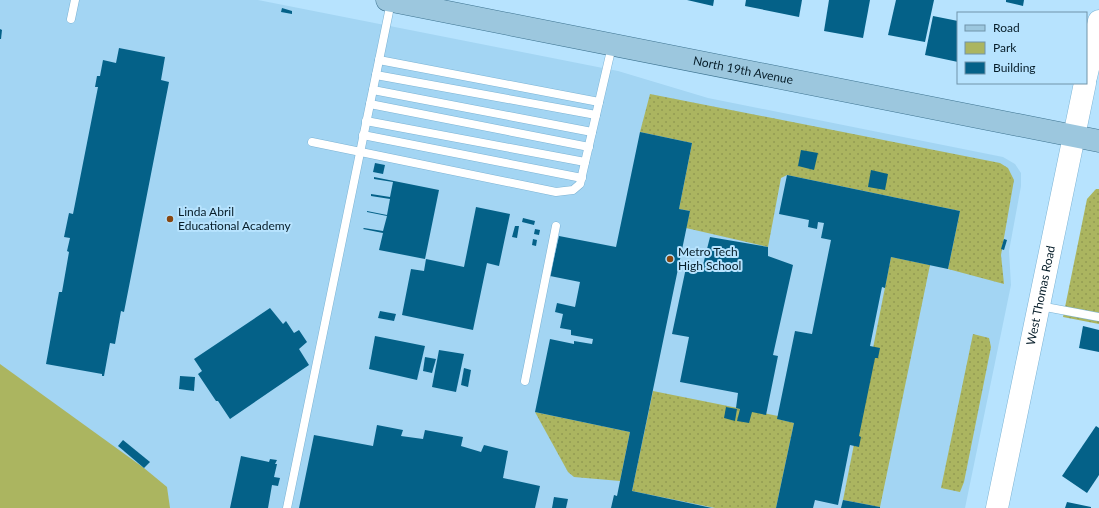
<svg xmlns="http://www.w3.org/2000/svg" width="1099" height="508" font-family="Lato,sans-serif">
<defs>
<pattern id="green-dots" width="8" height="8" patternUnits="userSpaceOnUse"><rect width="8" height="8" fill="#abb560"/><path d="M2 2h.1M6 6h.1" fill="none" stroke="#929b53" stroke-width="1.8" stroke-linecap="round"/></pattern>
</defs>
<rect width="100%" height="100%" fill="#b7e3fe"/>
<polygon fill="#a3d5f3" points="0,0 258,0 618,71 708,98 1003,157 1015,164 1021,173 1021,186 1009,251 1011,285 965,508 0,508"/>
<g fill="url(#green-dots)">
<polygon points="650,94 1000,163 1008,168 1014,180 1001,255 1004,284 948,269 960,211 787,175 781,178 768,247 686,228 690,211 679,209 692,143 640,132"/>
<polygon points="1096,189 1099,189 1099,324 1063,317 1087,199"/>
<polygon points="891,257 930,265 880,507 843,500"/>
<polygon points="973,334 989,338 991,347 964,482 960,492 941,488"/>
<polygon points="653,391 778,416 778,419 794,423 776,508 715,508 632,491"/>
<polygon points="535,412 630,432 620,481 574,477 568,472"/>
</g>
<polygon fill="#abb560" points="0,364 144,468 167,487 170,508 0,508"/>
<g fill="#046188">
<polygon points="687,0 714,0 713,6"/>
<polygon points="746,0 802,0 799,17 745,6"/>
<polygon points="829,0 870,0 863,38 824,31"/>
<polygon points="896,0 934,0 925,42 888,35"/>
<polygon points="1006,0 1024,0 1023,6 1006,2"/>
<polygon points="282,8 292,11 292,14 281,12"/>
<polygon points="933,16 958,21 958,62 925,55"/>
<polygon points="0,29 2,30 1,39 0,39"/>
<polygon points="119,48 165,57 161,80 169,82 124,312 121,311 115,344 110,343 104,376 102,376 102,374 46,364 59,292 62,292 69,252 67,251 70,238 64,237 69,213 73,214 98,87 95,87 97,76 100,76 103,60 116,63"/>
<polygon points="640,132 692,143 679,209 690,211 632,491 712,508 611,508 614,495 617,496 630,432 535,412 550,339 574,344 574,341 592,344 593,339 571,335 571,330 560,328 563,314 555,312 557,303 575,307 580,282 550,276 559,236 616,247"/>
<polygon points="801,150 818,153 814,170 798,166"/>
<polygon points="375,163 385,165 383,174 373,172"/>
<polygon points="871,170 888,174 885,190 868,187"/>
<polygon points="787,175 960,211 948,269 891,257 885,288 882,287 870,346 880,348 878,358 875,358 859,436 861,437 859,447 850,445 838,505 815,500 813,508 776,508 794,423 777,419 795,331 812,334 831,240 821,238 824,223 818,222 817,229 808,227 809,220 779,214"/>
<polygon points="374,177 439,190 425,259 379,250 383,233 363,229 364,228 383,231 387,216 367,212 367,211 387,215 390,199 371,196 371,194 390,197 393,182 374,179"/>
<polygon points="476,207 510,214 499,266 487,263 473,330 402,315 411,269 424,271 426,259 464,267"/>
<polygon points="523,218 535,221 534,225 522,222"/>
<polygon points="515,226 519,226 517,238 512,237"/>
<polygon points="535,229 540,230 539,235 534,234"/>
<polygon points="710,237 768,247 768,256 793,265 773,355 778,356 766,415 752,412 749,423 737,421 740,409 736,408 738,393 680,382 689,337 672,334 687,263 703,265"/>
<polygon points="533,239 537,240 536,246 532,245"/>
<polygon points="1004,239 1007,240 1004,250 1001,249"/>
<polygon points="270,308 283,324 286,321 294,333 299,330 307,342 299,349 309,365 230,419 218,401 216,401 198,374 202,371 194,359"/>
<polygon points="380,311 396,314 394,321 378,318"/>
<polygon points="1083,326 1099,330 1099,352 1079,348"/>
<polygon points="375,336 425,346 417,380 369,369"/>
<polygon points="439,350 464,354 456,392 432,387"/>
<polygon points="425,357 436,359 432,373 423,371"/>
<polygon points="464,368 471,370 468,387 461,385"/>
<polygon points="180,376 195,377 194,391 179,389"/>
<polygon points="726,407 737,409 735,421 724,418"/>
<polygon points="377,425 403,430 401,436 423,439 425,430 463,437 461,446 481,452 484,445 508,451 503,478 540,486 535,508 299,508 314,435 373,446"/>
<polygon points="1096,426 1099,428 1099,475 1087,493 1062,476"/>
<polygon points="123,440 150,462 144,468 118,446"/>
<polygon points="241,456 269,462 270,459 277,460 275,464 277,464 274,477 280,478 278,486 272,485 268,508 230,508"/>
<polygon points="554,497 568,499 566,508 552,508"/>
<polygon points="843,500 880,507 880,508 841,508"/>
<polygon points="1067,502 1091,507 1091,508 1065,508"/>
</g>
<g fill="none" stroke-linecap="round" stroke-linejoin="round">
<defs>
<g id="lane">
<polyline points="71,19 75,0"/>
<polyline points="379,60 599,102"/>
<polyline points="376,75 596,115"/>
<polyline points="373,90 592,132"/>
<polyline points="370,104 589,147"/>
<polyline points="366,121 585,162"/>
<polyline points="363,135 582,178"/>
<polyline points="312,142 556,192 573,190 580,184 612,46"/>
<polyline points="1040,306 1099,317"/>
<polyline points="525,381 556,226"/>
<polyline points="287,508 391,2"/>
</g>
<g id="secondary">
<polyline points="1086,77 1099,21"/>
<path id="s1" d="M997,508l88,-425"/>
</g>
<g id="primary">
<path id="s2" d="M387,0l712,141"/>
</g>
</defs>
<use href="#lane" stroke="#7cb3d4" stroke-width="9"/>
<use href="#secondary" stroke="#7cb3d4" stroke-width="23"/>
<use href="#primary" stroke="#3d7390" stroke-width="23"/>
<use href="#lane" stroke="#fff" stroke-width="8"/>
<use href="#secondary" stroke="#fff" stroke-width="22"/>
<use href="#primary" stroke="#9cc7de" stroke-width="22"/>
</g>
<g fill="#884711" stroke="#b7e3fe" stroke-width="1.5">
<circle cx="170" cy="219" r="4"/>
<circle cx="670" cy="259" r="4"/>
</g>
<g text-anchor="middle" stroke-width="4" stroke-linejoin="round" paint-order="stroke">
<g font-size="12" fill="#061d29" stroke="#b7e3fe">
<text dy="4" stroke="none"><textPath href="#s2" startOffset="363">North 19th Avenue</textPath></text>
<text dy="4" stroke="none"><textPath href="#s1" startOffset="217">West Thomas Road</textPath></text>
</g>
<g font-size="12" fill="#061d29" stroke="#b7e3fe" text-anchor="start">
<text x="178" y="216">Linda Abril<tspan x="178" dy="14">Educational Academy</tspan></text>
<text x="678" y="256">Metro Tech<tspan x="678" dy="14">High School</tspan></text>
</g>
</g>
<rect x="957" y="12" width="130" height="72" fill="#b7e3fe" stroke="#7094a9"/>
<rect x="965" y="25" width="20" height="6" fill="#9cc7de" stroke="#7094a9"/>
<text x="993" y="32" font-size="12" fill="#061d29">Road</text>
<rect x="965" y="42" width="20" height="12" fill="#abb560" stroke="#7094a9"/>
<text x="993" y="52" font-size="12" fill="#061d29">Park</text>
<rect x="965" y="62" width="20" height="12" fill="#046188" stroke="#7094a9"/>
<text x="993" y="72" font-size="12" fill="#061d29">Building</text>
</svg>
